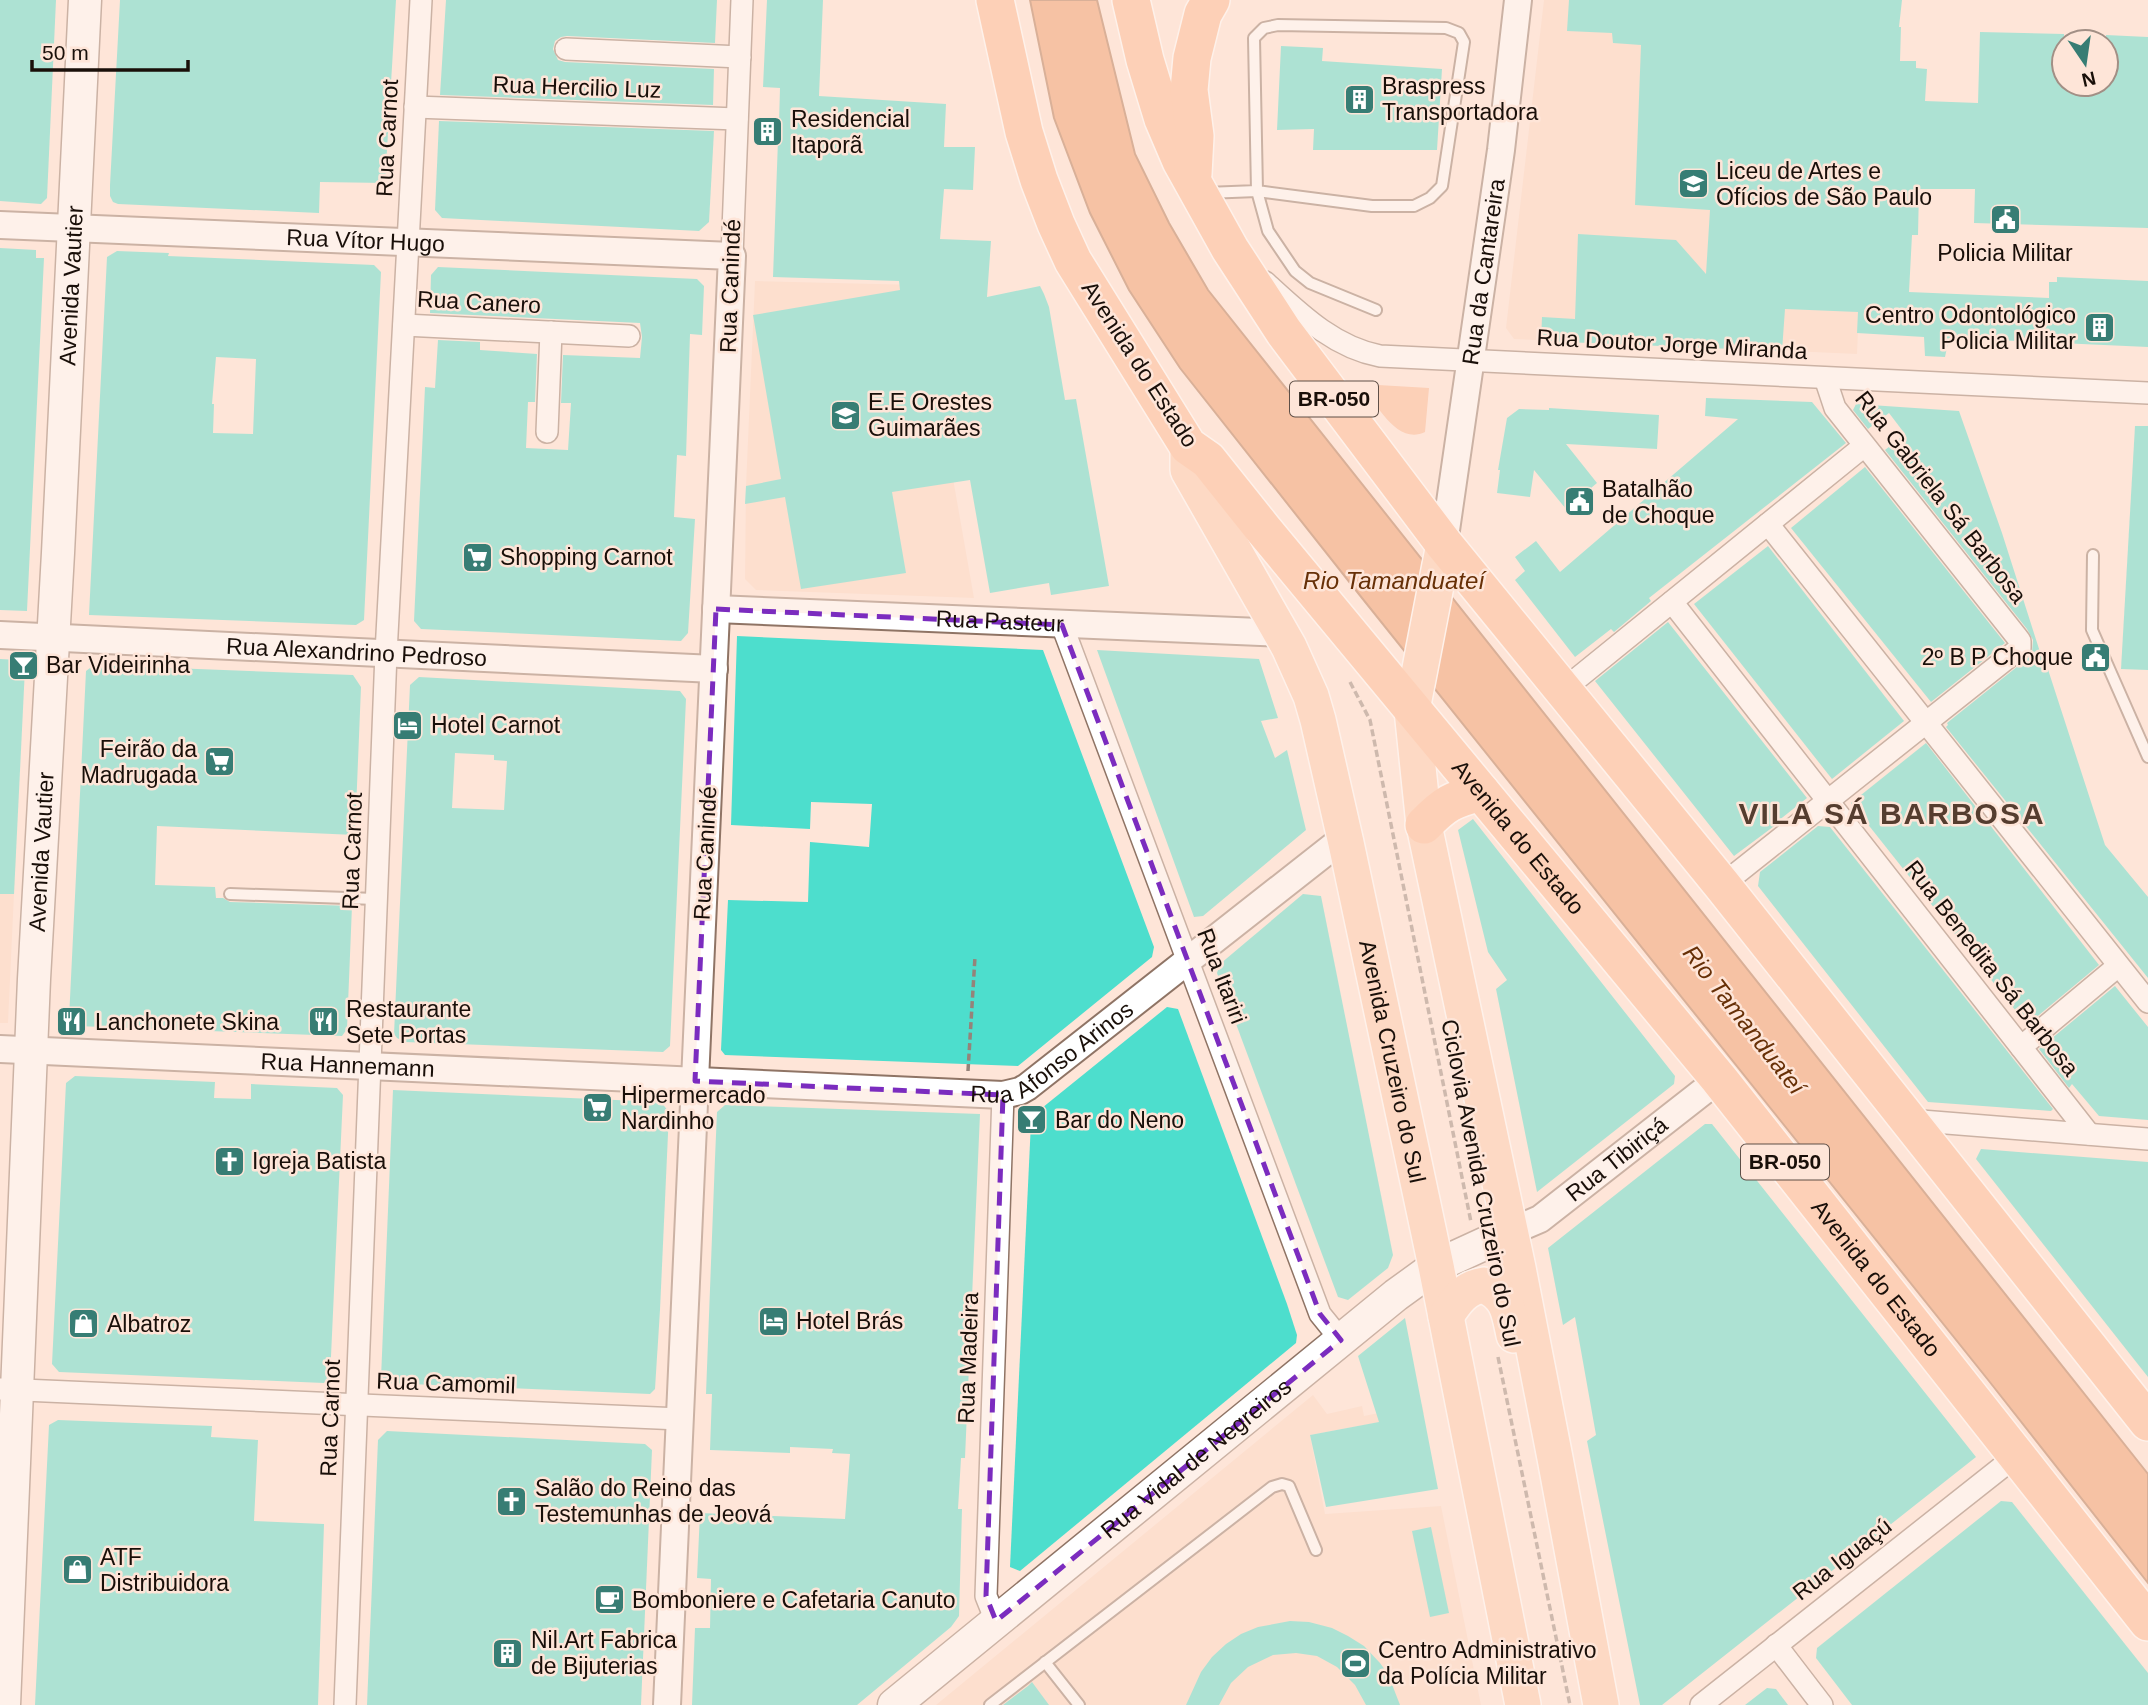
<svg xmlns="http://www.w3.org/2000/svg" width="2148" height="1705" font-family="Arial,sans-serif">
<rect width="100%" height="100%" fill="#fee5d8"/>
<g fill="#fcd7c2">
<polygon points="1544,0 1872,0 1857,354 1514,339 1506,328"/>
<polygon points="755,281 919,285 974,598 756,590 745,579 746,486"/>
<polygon points="0,850 16,851 8,1023 0,1023"/>
<polygon points="1313,1395 1327,1414 1362,1406 1364,1416 1422,1404 1424,1414 1310,1435 1325,1514 1441,1506 1481,1705 936,1705"/>
</g>
<path fill="#fab58e" d="M1361,384l68,4 -4,44c-28,14 -49,-29 -64,-48z"/>
<polygon fill="#ee9864" stroke="#ae6f49" stroke-width="2" points="1030,0 1097,0 1135,154 1169,223 1208,290 2148,1474 2148,1583 1989,1381 1362,598 1180,368 1129,290 1090,213 1054,118"/>
<g fill="#4ddecd" fill-rule="evenodd">
<polygon points="0,0 56,0 47,198 41,204 0,201"/>
<polygon points="120,0 396,0 385,183 320,182 319,213 118,204 113,202 110,196 110,185"/>
<polygon points="446,0 717,0 715,43 567,36 561,37 555,41 553,49 558,60 565,62 714,69 713,105 440,95"/>
<polygon points="767,0 823,0 819,96 946,104 944,147 975,147 973,190 944,189 940,239 991,241 987,297 1040,286 1044,294 1049,307 1065,400 1076,399 1109,586 1051,595 1049,583 990,593 970,480 892,492 906,573 801,589 785,497 745,504 746,486 781,479 753,315 900,290 899,281 773,277 778,140 763,140 763,124 779,124 780,88 763,87"/>
<polygon points="1569,0 1902,0 1899,27 1901,27 1900,61 1916,61 1916,68 1927,69 1925,101 1978,103 1980,32 2064,34 2064,84 2106,84 2106,35 2148,37 2148,228 1974,223 1975,189 1919,189 1918,235 1912,235 1909,292 2049,298 2049,282 2057,282 2057,277 2148,281 2148,347 1949,338 1945,357 1925,356 1924,337 1857,333 1858,312 1785,309 1782,351 1541,341 1542,317 1575,319 1578,234 1676,240 1706,274 1710,210 1635,205 1641,45 1613,43 1612,33 1567,31"/>
<polygon points="1281,46 1323,48 1322,61 1442,69 1437,150 1313,150 1314,129 1277,130"/>
<polygon points="439,121 714,131 709,222 699,231 442,218 435,210"/>
<polygon points="0,248 36,250 36,258 44,258 27,611 0,610"/>
<path d="M117,251l52,2 -1,3 206,9 7,7 -17,348 -8,5 -267,-10 18,-358zM216,357l40,2 -3,75 -40,-1 1,-29h-2z"/>
<polygon points="438,267 697,279 704,286 702,335 690,334 686,456 677,455 674,517 695,519 688,633 681,641 421,629 414,621 425,387 435,388 438,340 480,342 480,350 537,354 535,402 528,402 526,448 568,450 571,403 561,403 563,355 640,358 642,337 640,323 430,313 431,275"/>
<polygon points="1706,398 1812,402 1846,443 1649,598 1651,601 1614,632 1611,629 1575,657 1515,580 1525,571 1515,557 1536,541 1560,572 1738,419 1705,416"/>
<polygon points="1856,404 1959,411 2002,533 2040,652 2042,651 2105,845 2148,897 2148,978 1946,727 1948,725 1947,723 2028,658 2032,653 2033,640 2027,629 1885,450 1905,434 1889,413 1868,429 1853,410"/>
<polygon points="1549,408 1659,415 1657,449 1566,444 1597,483 1566,509 1534,470 1530,497 1497,493 1500,470 1498,470 1507,418 1519,409 1549,410"/>
<polygon points="2135,426 2148,426 2148,670 2121,669"/>
<polygon points="1865,467 2005,643 1931,702 1791,528"/>
<polygon points="1768,546 1904,721 1832,779 1694,604"/>
<polygon points="1668,622 1807,798 1778,821 1781,821 1734,856 1595,681"/>
<polygon points="737,636 1043,650 1154,947 1152,957 1018,1066 725,1055 721,1050 728,900 808,902 810,842 869,847 872,804 811,802 810,829 731,825"/>
<polygon points="1097,650 1259,659 1278,718 1261,721 1275,758 1287,750 1306,830 1203,916 1194,917"/>
<polygon points="0,659 19,660 25,668 14,894 0,894"/>
<polygon points="94,665 353,675 361,687 355,835 157,826 155,885 215,887 216,898 223,898 230,902 352,906 347,1029 342,1036 76,1026 69,1019 86,671"/>
<path d="M419,677l261,14 6,8 -16,347 -7,6 -258,-10 -8,-4 -3,-4 16,-349zM455,753l39,2v5l13,1 -3,49 -52,-2z"/>
<polygon points="1926,743 2099,965 2027,1025 1851,803"/>
<polygon points="1473,819 1675,1076 1674,1084 1537,1192 1496,989 1507,980 1488,952 1458,830"/>
<polygon points="1818,826 1830,827 2053,1109 2051,1111 1928,1102 1758,886 1760,872"/>
<polygon points="1303,894 1321,896 1393,1255 1388,1268 1348,1300 1338,1297 1217,973 1220,964"/>
<polygon points="2115,986 2148,1027 2148,1120 2099,1116 2072,1084 2069,1088 2039,1049"/>
<polygon points="1167,1007 1178,1009 1287,1304 1297,1335 1296,1343 1020,1571 1010,1567 1031,1122 1037,1112"/>
<polygon points="75,1076 215,1082 214,1098 251,1099 251,1084 337,1088 343,1095 330,1378 324,1383 59,1372 52,1364 66,1083"/>
<polygon points="393,1090 661,1102 669,1112 660,1310 655,1389 650,1394 387,1383 381,1378"/>
<polygon points="725,1105 980,1114 965,1458 961,1458 958,1509 962,1509 959,1616 951,1627 857,1705 692,1705 695,1628 710,1628 711,1579 697,1578 700,1513 845,1519 850,1454 832,1453 833,1449 790,1447 790,1453 710,1450 712,1394 706,1394 715,1158 717,1112"/>
<polygon points="1705,1124 1712,1124 1976,1457 1662,1705 1640,1705 1587,1441 1596,1435 1575,1317 1563,1325 1548,1248"/>
<polygon points="1981,1149 2148,1162 2148,1377 1976,1159"/>
<polygon points="1405,1318 1438,1489 1326,1507 1310,1435 1379,1422 1358,1356"/>
<polygon points="58,1420 212,1426 211,1437 258,1440 254,1521 324,1524 318,1705 35,1705 49,1425"/>
<polygon points="387,1431 645,1444 652,1450 641,1705 367,1705 378,1440"/>
<polygon points="2001,1501 2012,1502 2148,1673 2148,1705 1852,1705 1816,1658 1817,1648"/>
<polygon points="1431,1527 1449,1613 1430,1617 1412,1531"/>
<polygon points="1290,1621 1309,1622 1332,1628 1348,1636 1364,1646 1380,1663 1388,1674 1400,1705 1366,1705 1355,1685 1337,1667 1317,1656 1296,1653 1273,1655 1248,1667 1231,1683 1219,1705 1186,1705 1201,1672 1212,1657 1226,1644 1241,1634 1258,1627"/>
<polygon points="1032,1682 1049,1705 1003,1705 1028,1686"/>
<polygon points="1767,1688 1776,1689 1788,1705 1745,1705"/>
</g>
<g fill="none" stroke-linecap="round" stroke-linejoin="round">
<defs>
<g id="service">
<polyline points="1206,193 1257,191 1372,206 1414,206 1430,198 1442,186 1464,42 1459,33 1446,28 1278,25 1264,28 1254,38 1257,191 1268,231 1295,271 1310,283 1376,310"/>
<polyline points="2093,555 2092,630 2148,757"/>
<polyline points="230,894 376,899"/>
<polyline points="1045,1662 1079,1705"/>
<polyline points="990,1705 1272,1487 1282,1484 1289,1486 1316,1550"/>
</g>
<g id="minor">
<polyline points="566,49 740,57"/>
<polyline points="415,107 737,119"/>
<polyline points="732,256 742,0"/>
<path d="M1265,282c34,31 68,65 115,74l768,37"/>
<polyline points="404,325 629,336"/>
<polyline points="547,432 551,332"/>
<polyline points="1768,524 2148,1002"/>
<polyline points="1672,602 2089,1134"/>
<polyline points="1062,625 1320,1314 1341,1340"/>
<polyline points="1563,690 1864,446"/>
<polyline points="1722,885 2020,648 2020,641 2017,637 1835,408 1825,378"/>
<polyline points="2021,1047 2118,966"/>
<polyline points="1909,1120 2148,1139"/>
<polyline points="0,1389 680,1419"/>
<polyline points="996,1621 986,1596 1003,1095"/>
<polyline points="1776,1645 1822,1705"/>
<polyline points="345,1705 386,653 421,0"/>
<polyline points="1701,1705 2016,1456"/>
</g>
<g id="tertiary">
<path id="s1" d="M0,225l732,31 -65,1449"/>
<path id="s2" d="M1444,544l57,-394 17,-150"/>
<path id="s3" d="M716,609l566,24"/>
<path id="s4" d="M0,635l714,34"/>
<path id="s5" d="M0,1049l1003,46 17,-4 7,-4 318,-250"/>
<path id="s6" d="M1510,1232l30,-13 179,-140"/>
</g>
<g id="secondary">
<path id="s7" d="M4,1705l30,-726 24,-426 27,-553"/>
<path id="s8" d="M894,1705l502,-410 40,-29 74,-34"/>
</g>
<g id="primary">
<path id="s9" d="M1188,446v24l101,177 22,49 7,24 28,123 90,423 87,439"/>
<polyline points="1444,544 1412,710 1424,825 1518,1268 1555,1458 1601,1705"/>
<path d="M1446,1316c10,-15 18,-28 38,-31 24,11 25,27 30,50"/>
</g>
<g id="trunk">
<path id="s10" d="M995,0l29,132 15,48 17,44 17,37 115,185 20,14 55,69 456,550 429,543"/>
<polyline points="1131,0 1145,60 1163,119 1181,161 1230,249 1284,332 1444,544 1722,885 2148,1422"/>
<polyline points="1193,174 1195,136 1189,90 1192,58 1203,14 1211,0"/>
<path d="M1424,825c21,-22 28,-25 57,-33"/>
</g>
</defs>
<use href="#service" stroke="#8f7465" stroke-width="14"/>
<use href="#minor" stroke="#8f7465" stroke-width="24"/>
<use href="#tertiary" stroke="#8f7465" stroke-width="30"/>
<use href="#secondary" stroke="#8f7465" stroke-width="35"/>
<use href="#primary" stroke="#fff" stroke-width="38"/>
<use href="#trunk" stroke="#fff" stroke-width="40"/>
<g stroke="#958379" stroke-width="3.5" stroke-dasharray="7 3.5" stroke-linecap="butt">
<polyline points="1350,682 1370,720 1471,1222"/>
<polyline points="968,1071 975,957"/>
<polyline points="1498,1357 1570,1705"/>
</g>
<use href="#service" stroke="#fff" stroke-width="10"/>
<use href="#minor" stroke="#fff" stroke-width="21"/>
<use href="#tertiary" stroke="#fff" stroke-width="26"/>
<use href="#secondary" stroke="#fff" stroke-width="32"/>
<use href="#primary" stroke="#fdc9aa" stroke-width="35"/>
<use href="#trunk" stroke="#fcb78e" stroke-width="37"/>
</g>
<path d="M0 0H2148V1705H0ZM716,609l346,16 258,689 21,26 -345,281 -10,-25 17,-501 -308,-14z" fill="#fee5d8" fill-opacity=".55" fill-rule="evenodd"/>
<path fill="none" stroke="#7b2cbf" stroke-width="5" stroke-dasharray="14 9" stroke-linejoin="round" d="M716,609l346,16 258,689 21,26 -345,281 -10,-25 17,-501 -308,-14z"/>
<defs>
<symbol id="building-square" viewBox="-11 -11 22 22"><rect x="-9" y="-9" width="18" height="18" rx="4" fill="#377d74" stroke="#fee5d8"/><path d="M-4-6H4V6H1V3H-1V6H-4ZM-2.5-4.3h1.7v1.8h-1.7ZM.8-4.3h1.7v1.8H.8ZM-2.5-1h1.7V.8h-1.7ZM.8-1h1.7V.8H.8Z" fill="#fff"/></symbol>
<symbol id="university-square" viewBox="-11 -11 22 22"><rect x="-9" y="-9" width="18" height="18" rx="4" fill="#377d74" stroke="#fee5d8"/><path d="M0-5L7-2L0 1L-7-2ZM-4 1L0 2.5L4 1V4Q0 6-4 4Z" fill="#fff"/></symbol>
<symbol id="civic-square" viewBox="-11 -11 22 22"><rect x="-9" y="-9" width="18" height="18" rx="4" fill="#377d74" stroke="#fee5d8"/><path d="M-.6-6.5H3V-4.5H.6V-3L4-1V1h2V6H-6V1h2V-1L-.6-3ZM-1.2 2.5V6h2.4V2.5Z" fill="#fff"/></symbol>
<symbol id="school-square" viewBox="-11 -11 22 22"><rect x="-9" y="-9" width="18" height="18" rx="4" fill="#377d74" stroke="#fee5d8"/><path d="M0-5L7-2L0 1L-7-2ZM-4 1L0 2.5L4 1V4Q0 6-4 4Z" fill="#fff"/></symbol>
<symbol id="supermarket-square" viewBox="-11 -11 22 22"><rect x="-9" y="-9" width="18" height="18" rx="4" fill="#377d74" stroke="#fee5d8"/><path d="M-6-5.5h2.5l.6 2H6L4.5 2H-2.5L-4.4-4H-6ZM-1.5 3.2a1.3 1.3 0 1 0 .1 0ZM3 3.2a1.3 1.3 0 1 0 .1 0Z" fill="#fff"/></symbol>
<symbol id="bar-square" viewBox="-11 -11 22 22"><rect x="-9" y="-9" width="18" height="18" rx="4" fill="#377d74" stroke="#fee5d8"/><path d="M-6-5H6L.8 .8V4.5H3.5V6h-7V4.5H-.8V.8Z" fill="#fff"/></symbol>
<symbol id="hotel-square" viewBox="-11 -11 22 22"><rect x="-9" y="-9" width="18" height="18" rx="4" fill="#377d74" stroke="#fee5d8"/><path d="M-6-4.5h1.5V1H6V5H4.5V3h-9V5H-6ZM-4 0a1.8 1.8 0 1 1 3.6 0ZM.5 0V-2.5h3Q6-2.5 6 0Z" fill="#fff"/></symbol>
<symbol id="restaurant-square" viewBox="-11 -11 22 22"><rect x="-9" y="-9" width="18" height="18" rx="4" fill="#377d74" stroke="#fee5d8"/><path d="M-5-6h1v4h1v-4h1v4h1v-4h1v5L-1.5 .5V6h-2V.5L-5-1ZM5-6V6H3V1.5H1.5Q1.5-4 5-6Z" fill="#fff"/></symbol>
<symbol id="church-square" viewBox="-11 -11 22 22"><rect x="-9" y="-9" width="18" height="18" rx="4" fill="#377d74" stroke="#fee5d8"/><path d="M-1.2-6h2.4v3.5h3.3v2.4h-3.3V6h-2.4V-.1h-3.3v-2.4h3.3Z" fill="#fff"/></symbol>
<symbol id="shop-square" viewBox="-11 -11 22 22"><rect x="-9" y="-9" width="18" height="18" rx="4" fill="#377d74" stroke="#fee5d8"/><path d="M-5-2.5h2.3a2.7 3.5 0 0 1 5.4 0H5L5.5 6h-11ZM-1.5-2.5h3a1.5 2.3 0 0 0-3 0Z" fill="#fff"/></symbol>
<symbol id="cafe-square" viewBox="-11 -11 22 22"><rect x="-9" y="-9" width="18" height="18" rx="4" fill="#377d74" stroke="#fee5d8"/><path d="M-5.5-4.5H6V0H3Q3 3.5 0 3.5H-2.5Q-5.5 3.5-5.5 0ZM3-3.2v2h1.7v-2ZM-6 4.5H4V6H-6Z" fill="#fff"/></symbol>
<symbol id="stadium-square" viewBox="-11 -11 22 22"><rect x="-9" y="-9" width="18" height="18" rx="4" fill="#377d74" stroke="#fee5d8"/><path d="M0-5a6.5 5 0 1 0 0 10a6.5 5 0 1 0 0-10ZM-3.5-1.8h7v3.6h-7Z" fill="#fff"/></symbol>
</defs>
<g fill-rule="evenodd">
<use href="#building-square" x="1342" y="82" width="35" height="35"/>
<use href="#building-square" x="750" y="114" width="35" height="35"/>
<use href="#university-square" x="1676" y="166" width="35" height="35"/>
<use href="#civic-square" x="1988" y="202" width="35" height="35"/>
<use href="#building-square" x="2082" y="310" width="35" height="35"/>
<use href="#school-square" x="828" y="398" width="35" height="35"/>
<use href="#civic-square" x="1562" y="484" width="35" height="35"/>
<use href="#supermarket-square" x="460" y="540" width="35" height="35"/>
<use href="#civic-square" x="2078" y="640" width="35" height="35"/>
<use href="#bar-square" x="6" y="648" width="35" height="35"/>
<use href="#hotel-square" x="390" y="708" width="35" height="35"/>
<use href="#supermarket-square" x="202" y="744" width="35" height="35"/>
<use href="#restaurant-square" x="54" y="1004" width="35" height="35"/>
<use href="#restaurant-square" x="306" y="1004" width="35" height="35"/>
<use href="#supermarket-square" x="580" y="1090" width="35" height="35"/>
<use href="#bar-square" x="1014" y="1102" width="35" height="35"/>
<use href="#church-square" x="212" y="1144" width="35" height="35"/>
<use href="#hotel-square" x="756" y="1304" width="35" height="35"/>
<use href="#shop-square" x="66" y="1306" width="35" height="35"/>
<use href="#church-square" x="494" y="1484" width="35" height="35"/>
<use href="#shop-square" x="60" y="1552" width="35" height="35"/>
<use href="#cafe-square" x="592" y="1582" width="35" height="35"/>
<use href="#building-square" x="490" y="1636" width="35" height="35"/>
<use href="#stadium-square" x="1338" y="1646" width="35" height="35"/>
</g>
<g text-anchor="middle" stroke-width="5" stroke-linejoin="round" paint-order="stroke">
<g fill="#fee5d8" stroke="#5e4f47" stroke-width="2">
<rect x="1290" y="381.5" width="88" height="35" rx="5"/>
<rect x="1741" y="1144.5" width="88" height="35" rx="5"/>
</g>
<g font-size="21" font-weight="bold" fill="#190f09">
<text x="1334" y="406">BR-050</text>
<text x="1785" y="1169">BR-050</text>
</g>
<g font-size="23" fill="#190f09" stroke="#fee5d8" text-anchor="start">
<text x="1382" y="94">Braspress<tspan x="1382" dy="26">Transportadora</tspan></text>
<text x="791" y="127">Residencial<tspan x="791" dy="26">Itaporã</tspan></text>
<text x="1716" y="179">Liceu de Artes e<tspan x="1716" dy="26">Ofícios de São Paulo</tspan></text>
<text x="2005" y="261" text-anchor="middle">Policia Militar</text>
<text x="2076" y="323" text-anchor="end">Centro Odontológico<tspan x="2076" dy="26">Policia Militar</tspan></text>
<text x="868" y="410">E.E Orestes<tspan x="868" dy="26">Guimarães</tspan></text>
<text x="1602" y="497">Batalhão<tspan x="1602" dy="26">de Choque</tspan></text>
<text x="500" y="565">Shopping Carnot</text>
<text x="2073" y="665" text-anchor="end">2º B P Choque</text>
<text x="46" y="673">Bar Videirinha</text>
<text x="431" y="733">Hotel Carnot</text>
<text x="197" y="757" text-anchor="end">Feirão da<tspan x="197" dy="26">Madrugada</tspan></text>
<text x="346" y="1017">Restaurante<tspan x="346" dy="26">Sete Portas</tspan></text>
<text x="95" y="1030">Lanchonete Skina</text>
<text x="621" y="1103">Hipermercado<tspan x="621" dy="26">Nardinho</tspan></text>
<text x="1055" y="1128">Bar do Neno</text>
<text x="252" y="1169">Igreja Batista</text>
<text x="796" y="1329">Hotel Brás</text>
<text x="107" y="1332">Albatroz</text>
<text x="535" y="1496">Salão do Reino das<tspan x="535" dy="26">Testemunhas de Jeová</tspan></text>
<text x="100" y="1565">ATF<tspan x="100" dy="26">Distribuidora</tspan></text>
<text x="632" y="1608">Bomboniere e Cafetaria Canuto</text>
<text x="531" y="1648">Nil.Art Fabrica<tspan x="531" dy="26">de Bijuterias</tspan></text>
<text x="1378" y="1658">Centro Administrativo<tspan x="1378" dy="26">da Polícia Militar</tspan></text>
</g>
<g font-size="23" fill="#190f09" stroke="#fee5d8">
<text transform="translate(577 87) rotate(2)" y="8">Rua Hercilio Luz</text>
<text transform="translate(387 138) rotate(-87)" y="8">Rua Carnot</text>
<text dy="8" stroke="none"><textPath href="#s1" startOffset="366">Rua Vítor Hugo</textPath></text>
<text dy="8" stroke="none"><textPath href="#s2" startOffset="275">Rua da Cantareira</textPath></text>
<text dy="8" stroke="none"><textPath href="#s7" startOffset="1421">Avenida Vautier</textPath></text>
<text transform="translate(730 286) rotate(-88)" y="8">Rua Canindé</text>
<text transform="translate(479 302) rotate(3)" y="8">Rua Canero</text>
<text transform="translate(1672 344) rotate(3)" y="8">Rua Doutor Jorge Miranda</text>
<text transform="translate(1140 364) rotate(57)" y="8">Avenida do Estado</text>
<text transform="translate(1941 497) rotate(52)" y="8">Rua Gabriela Sá Barbosa</text>
<text dy="8" stroke="none"><textPath href="#s3" startOffset="284">Rua Pasteur</textPath></text>
<text dy="8" stroke="none"><textPath href="#s4" startOffset="357">Rua Alexandrino Pedroso</textPath></text>
<text dy="8" stroke="none"><textPath href="#s10" startOffset="1004">Avenida do Estado</textPath></text>
<text transform="translate(352 851) rotate(-88)" y="8">Rua Carnot</text>
<text dy="8" stroke="none"><textPath href="#s7" startOffset="854">Avenida Vautier</textPath></text>
<text transform="translate(705 853) rotate(-87)" y="8">Rua Canindé</text>
<text transform="translate(1992 968) rotate(52)" y="8">Rua Benedita Sá Barbosa</text>
<text transform="translate(1222 976) rotate(69)" y="8">Rua Itariri</text>
<text dy="8" stroke="none"><textPath href="#s5" startOffset="1066">Rua Afonso Arinos</textPath></text>
<text dy="8" stroke="none"><textPath href="#s9" startOffset="656">Avenida Cruzeiro do Sul</textPath></text>
<text dy="8" stroke="none"><textPath href="#s5" startOffset="348">Rua Hannemann</textPath></text>
<text dy="8" stroke="none"><textPath href="#s6" startOffset="130">Rua Tibiriçá</textPath></text>
<text transform="translate(1481 1183) rotate(79)" y="8">Ciclovia Avenida Cruzeiro do Sul</text>
<text dy="8" stroke="none"><textPath href="#s10" startOffset="1572">Avenida do Estado</textPath></text>
<text transform="translate(968 1358) rotate(-88)" y="8">Rua Madeira</text>
<text transform="translate(446 1383) rotate(2)" y="8">Rua Camomil</text>
<text transform="translate(330 1418) rotate(-88)" y="8">Rua Carnot</text>
<text dy="8" stroke="none"><textPath href="#s8" startOffset="390">Rua Vidal de Negreiros</textPath></text>
<text transform="translate(1842 1559) rotate(-38)" y="8">Rua Iguaçú</text>
</g>
<g font-size="24" font-style="italic" fill="#673007" stroke="#fee5d8">
<text x="1394" y="589">Rio Tamanduateí</text>
<text transform="translate(1744 1020) rotate(52)" y="8">Rio Tamanduateí</text>
</g>
<g font-size="30" font-weight="bold" letter-spacing="2" fill="#553d2f" stroke="#fee5d8">
<text x="1892" y="824">VILA SÁ BARBOSA</text>
</g>
</g>
<g transform="translate(2085 63) rotate(167)"><circle r="33" fill="#fee5d8" stroke="#a28f85" stroke-width="2"/>
<path d="M0-5L12 26L0 18L-12 26Z" fill="#377d74"/>
<text y="-10" font-size="19" font-weight="bold" text-anchor="middle" fill="#190f09">N</text>
</g>
<path d="M32 60v10h156v-10" fill="none" stroke="#190f09" stroke-width="3.5"/>
<text x="42" y="60" font-size="21" fill="#190f09" stroke="#fee5d8" stroke-width="5" paint-order="stroke">50 m</text>
</svg>
